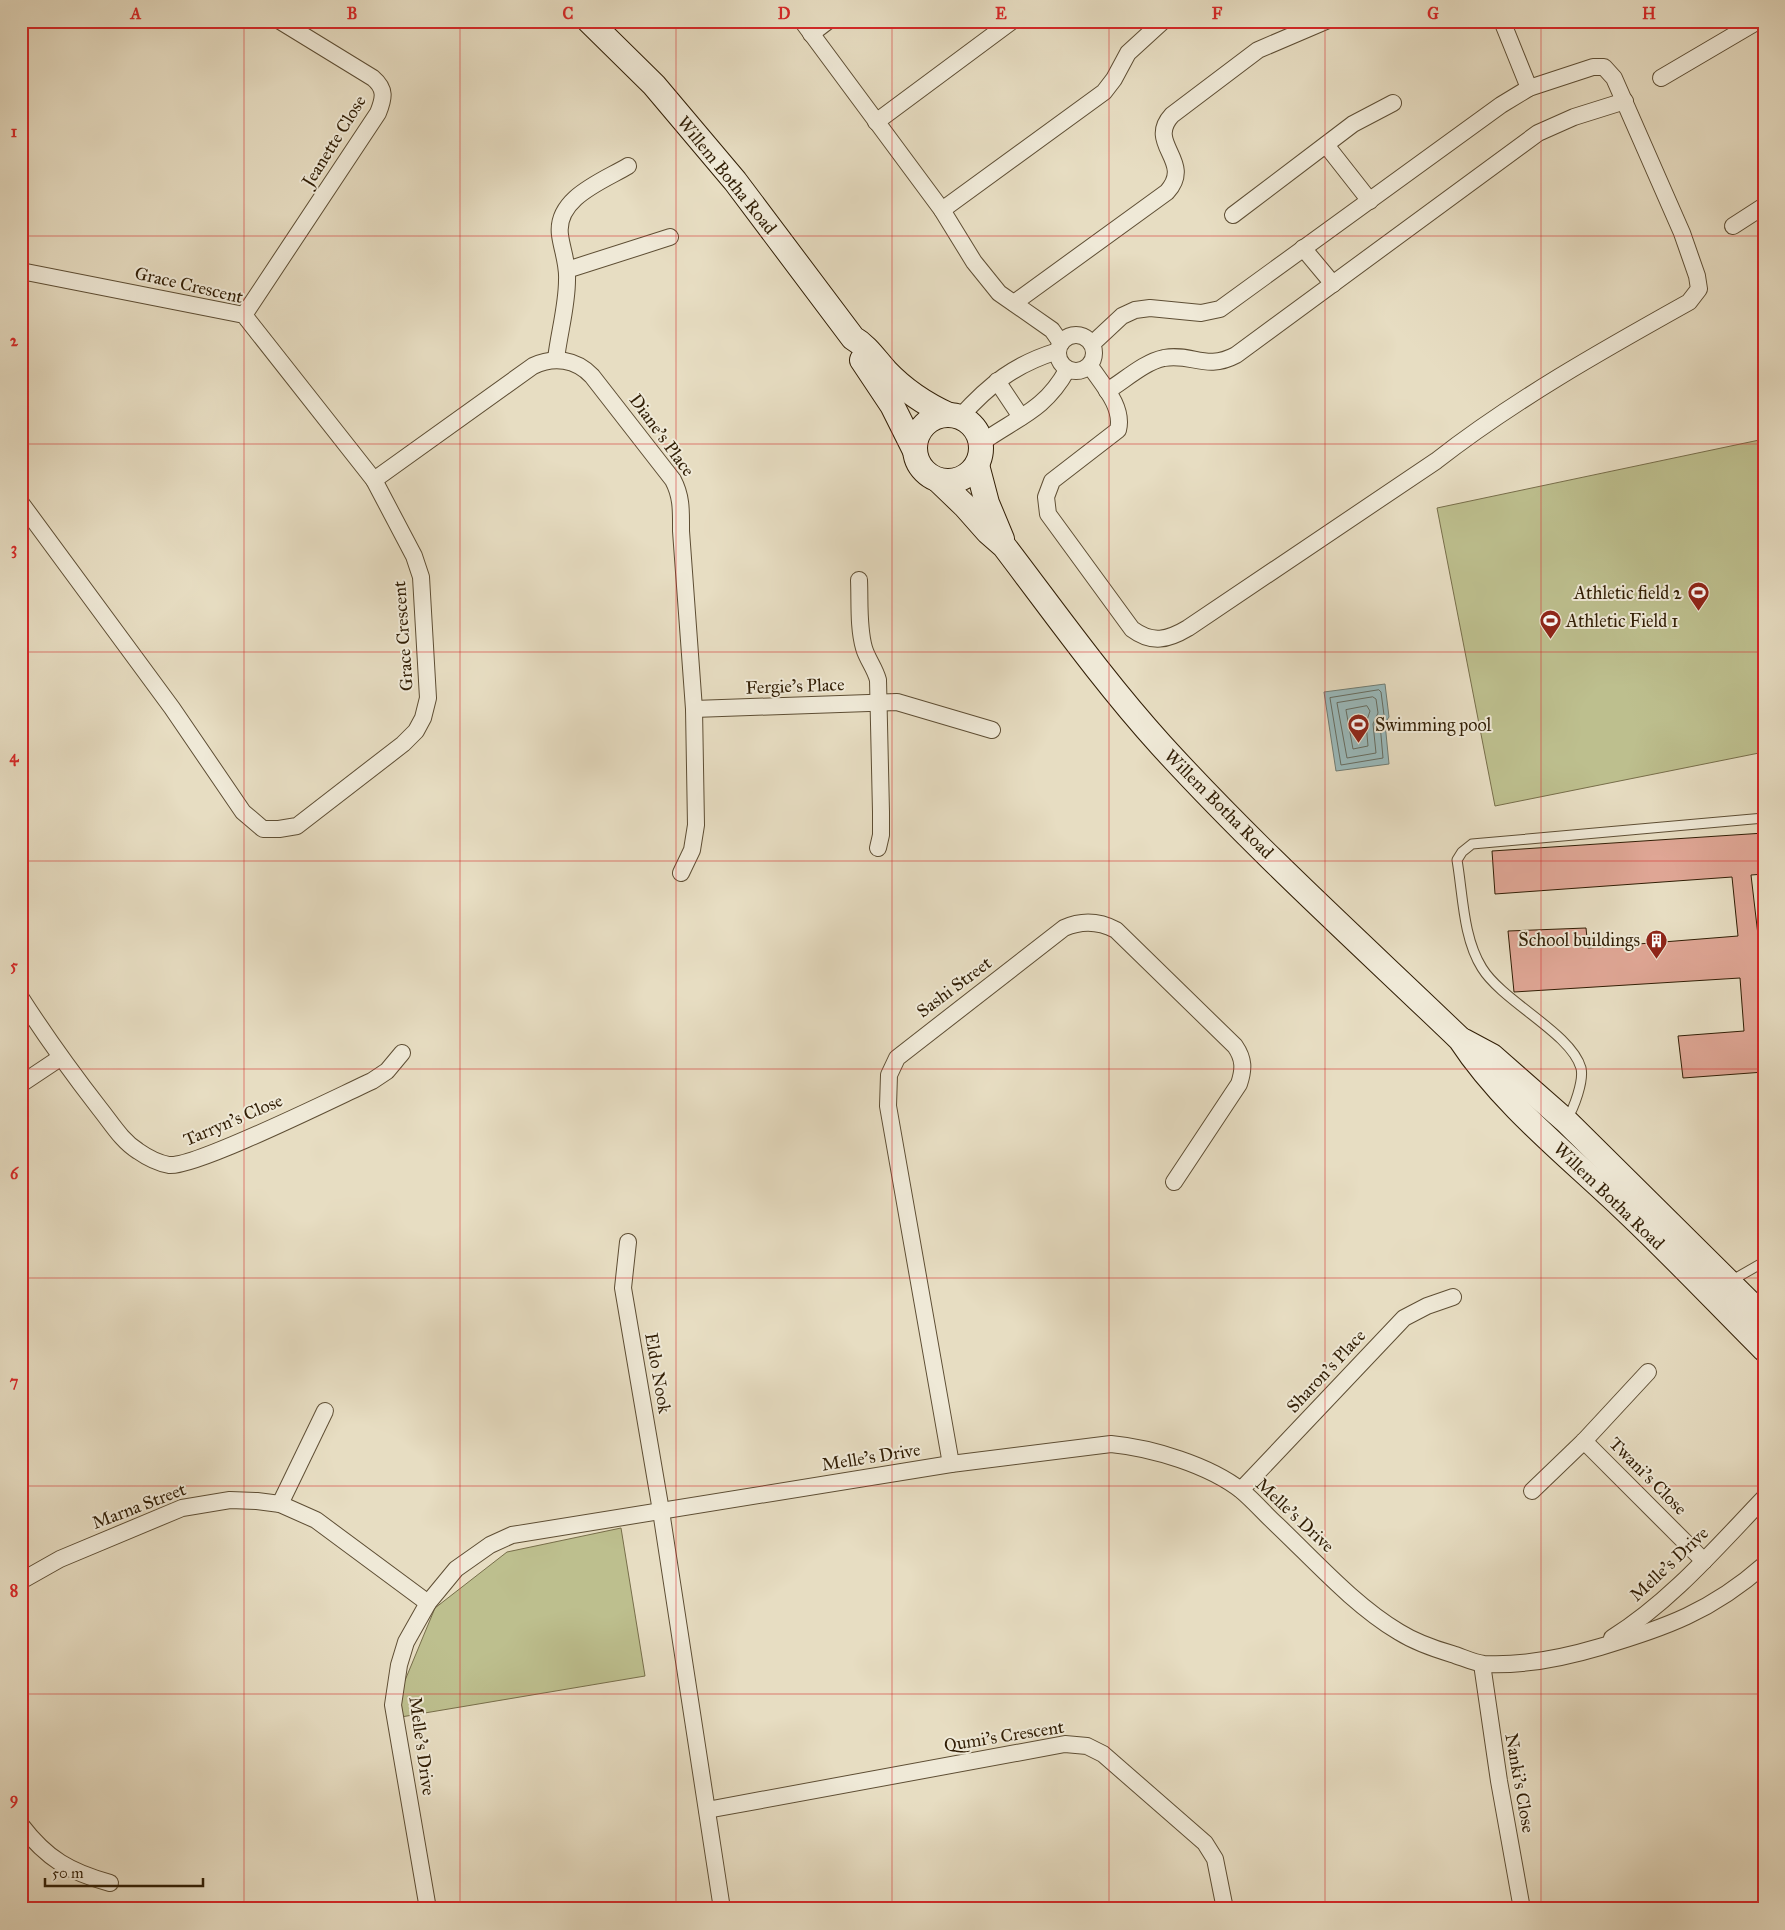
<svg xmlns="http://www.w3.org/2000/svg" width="1785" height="1930" font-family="'IM FELL Great Primer',serif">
<rect width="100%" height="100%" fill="#e7ddc2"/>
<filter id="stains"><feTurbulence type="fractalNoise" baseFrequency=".004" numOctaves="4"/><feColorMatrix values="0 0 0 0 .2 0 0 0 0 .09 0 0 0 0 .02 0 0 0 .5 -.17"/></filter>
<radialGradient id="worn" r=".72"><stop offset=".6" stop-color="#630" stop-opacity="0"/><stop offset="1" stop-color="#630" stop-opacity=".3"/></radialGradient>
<g fill="#bdbf8e" stroke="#776e4a">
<polygon points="1764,439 1764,752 1495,806 1437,508"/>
<polygon points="621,1528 645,1676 389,1719 435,1608 507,1552"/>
</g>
<polygon fill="#9ababc" stroke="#707c73" points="1385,684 1389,717 1385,723 1389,764 1336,771 1324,692"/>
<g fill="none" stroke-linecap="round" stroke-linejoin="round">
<g stroke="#666c60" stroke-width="1">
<polygon points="1379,690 1381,692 1384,715 1380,724 1383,758 1341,765 1330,698"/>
<polygon points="1373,697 1376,699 1378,713 1373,724 1376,753 1347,758 1337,703"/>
<polygon points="1367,706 1370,711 1366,723 1368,746 1353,749 1346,710"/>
</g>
</g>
<polygon fill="#dfa695" stroke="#311e05" points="1764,833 1764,874 1751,875 1758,935 1764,934 1764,976 1758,977 1762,1020 1764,1020 1764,1072 1683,1078 1678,1036 1744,1031 1740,978 1514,992 1508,931 1586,928 1588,948 1738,936 1732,877 1495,894 1492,851"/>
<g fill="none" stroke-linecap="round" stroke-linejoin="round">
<defs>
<g id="lane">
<path d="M1567,1119c7,-11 17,-38 14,-51 -10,-35 -78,-66 -99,-100 -19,-30 -19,-73 -25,-108l5,-8 10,-8 292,-26"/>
<polyline points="1729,1282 1764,1262"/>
</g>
<g id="street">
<polyline points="802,21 942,210 974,262 999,293 1052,330 1061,343"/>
<polyline points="1502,21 1529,88"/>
<polyline points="811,34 828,21"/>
<polyline points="1661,78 1758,21"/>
<polyline points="876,122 1012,21"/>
<polyline points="1326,145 1370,201"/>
<polyline points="942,210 1104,92 1114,79 1128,53 1163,21"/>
<polyline points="1233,215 1353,124 1393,103"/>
<polyline points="1733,226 1764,206"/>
<polyline points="1303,248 1333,284"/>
<polyline points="567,270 670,237"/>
<polyline points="21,271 244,315 374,480 414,556 421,577 428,698 423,718 416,731 403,744 297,826 279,829 263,829 243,812 172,708 21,503"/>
<path d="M1014,303l153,-111c28,-31 -22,-48 5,-77l86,-65 68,-29"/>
<path d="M244,315l134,-202c6,-15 8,-24 -5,-35l-93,-57"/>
<circle cx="1076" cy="353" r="18"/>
<path d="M556,359c3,-26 11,-53 11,-79 1,-16 -5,-30 -7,-45 -5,-37 43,-54 68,-69"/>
<path d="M1090,366c12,18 34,41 28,64l-66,51 -6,16 2,17 84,115c20,15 36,11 56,-1l248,-167c78,-61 167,-111 253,-159l10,-13 -2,-13 -15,-43 -68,-155 -10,-11h-11l-64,21 -28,17 -281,204 -19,4 -51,-5 -15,2 -13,6 -30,28"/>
<polyline points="997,381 1021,417"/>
<path d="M1107,391c17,-10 37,-29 57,-33 29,-5 42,13 72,-3l302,-222 36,-16 51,-16"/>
<path d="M960,417c30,-33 55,-53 98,-66"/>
<path d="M981,443c37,-26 64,-33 86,-73"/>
<path d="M374,480l159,-114c21,-10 43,-7 59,10l81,104c9,17 8,32 8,51l13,178 2,116 -4,25 -11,23"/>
<path d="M859,580c1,22 -1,47 5,68 3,11 11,20 14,32l3,132v23l-3,13"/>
<polyline points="694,709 897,702 992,730"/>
<path d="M21,998c25,39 51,75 79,111 12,15 22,32 38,42 10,7 20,12 31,14 26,3 170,-69 203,-84l15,-10 15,-18"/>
<polyline points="21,1084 60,1058"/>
<polyline points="628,1242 623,1288 661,1511 722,1909"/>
<polyline points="1584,1441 1704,1561"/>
<path d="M951,1464l-63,-358 1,-31 8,-17 167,-130c18,-8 35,-7 52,2l119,116c9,13 9,23 4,38l-65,98"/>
<polyline points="1241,1490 1404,1318 1427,1306 1453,1297"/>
<polyline points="1532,1491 1584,1441 1648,1372"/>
<polyline points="280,1504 325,1411"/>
<polyline points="21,1581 60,1559 182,1508 230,1500 257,1501 280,1504 316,1520 428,1603"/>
<path d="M1612,1638c58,-36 105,-91 152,-140"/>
<polyline points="1482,1664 1499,1781 1522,1909"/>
<polyline points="707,1810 1065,1744 1087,1746 1103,1754 1205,1843 1215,1859 1225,1909"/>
<path d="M21,1825c26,34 49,47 89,58"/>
<path d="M428,1909l-35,-204 6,-40 7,-23 22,-39 28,-34 34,-24 22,-10 439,-71 160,-20c41,4 98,21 131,47 12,10 23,23 35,34 39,37 77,80 122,107 16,10 36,17 53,22 10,3 22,9 32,10 39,2 79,-6 116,-17 65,-19 112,-36 164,-82"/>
</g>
<g id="secondary">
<path d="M589,21l65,64 81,96 118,157c14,8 22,21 33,33 18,19 39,33 63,44"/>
<polyline points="862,360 892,405 914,449"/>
<circle cx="948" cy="448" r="33"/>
<polyline points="977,465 987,503 1002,539"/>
<path d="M939,481l26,25 23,26 16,14c51,67 100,136 157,199 94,103 198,197 299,294 42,64 105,114 161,167 49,46 95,95 143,143"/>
<polyline points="1464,1041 1492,1056 1566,1121 1764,1317"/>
</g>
</defs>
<use href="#lane" stroke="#5e4e34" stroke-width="11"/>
<use href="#street" stroke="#5e4e34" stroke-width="18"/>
<use href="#secondary" stroke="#311e05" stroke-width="26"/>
<use href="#lane" stroke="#efe9d7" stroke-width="9"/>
<use href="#street" stroke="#efe9d7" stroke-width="16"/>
<use href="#secondary" stroke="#efe9d7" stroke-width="24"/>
</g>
<path fill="none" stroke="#d62828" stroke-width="1" stroke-opacity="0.55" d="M244,21v1888M460,21v1888M676,21v1888M892,21v1888M1109,21v1888M1325,21v1888M1541,21v1888M21,236h1743M21,444h1743M21,652h1743M21,861h1743M21,1069h1743M21,1278h1743M21,1486h1743M21,1694h1743"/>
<defs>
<symbol id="stadium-pin" viewBox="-11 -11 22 30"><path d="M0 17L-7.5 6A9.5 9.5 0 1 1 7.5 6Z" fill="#8f2418" stroke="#efe9d7"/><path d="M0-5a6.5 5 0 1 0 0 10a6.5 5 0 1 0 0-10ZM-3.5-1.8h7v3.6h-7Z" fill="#fff"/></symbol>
<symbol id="building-pin" viewBox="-11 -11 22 30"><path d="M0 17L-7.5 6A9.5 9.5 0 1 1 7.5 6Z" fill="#8f2418" stroke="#efe9d7"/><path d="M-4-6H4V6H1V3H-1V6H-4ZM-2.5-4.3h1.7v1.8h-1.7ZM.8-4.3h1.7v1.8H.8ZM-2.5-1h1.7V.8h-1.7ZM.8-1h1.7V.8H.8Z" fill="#fff"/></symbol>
</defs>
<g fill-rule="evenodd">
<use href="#stadium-pin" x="1686" y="580" width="25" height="34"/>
<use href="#stadium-pin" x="1538" y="608" width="25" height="34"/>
<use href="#stadium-pin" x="1346" y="712" width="25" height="34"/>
<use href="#building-pin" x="1644" y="928" width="25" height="34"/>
</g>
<g text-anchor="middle" stroke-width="4" stroke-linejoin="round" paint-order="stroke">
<g font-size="18" fill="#311e05" stroke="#efe9d7">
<text transform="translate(334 141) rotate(-58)" y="6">Jeanette Close</text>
<text transform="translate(727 175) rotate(51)" y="6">Willem Botha Road</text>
<text transform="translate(189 285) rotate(13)" y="6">Grace Crescent</text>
<text transform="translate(662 435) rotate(54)" y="6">Diane's Place</text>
<text transform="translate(403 636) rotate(-94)" y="6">Grace Crescent</text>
<text transform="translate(795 686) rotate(-2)" y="6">Fergie's Place</text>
<text transform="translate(1219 804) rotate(45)" y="6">Willem Botha Road</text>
<text transform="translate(954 987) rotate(-37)" y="6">Sashi Street</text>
<text transform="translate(233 1120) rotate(-23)" y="6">Tarryn's Close</text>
<text transform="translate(1609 1196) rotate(44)" y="6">Willem Botha Road</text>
<text transform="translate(1326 1371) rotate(-47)" y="6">Sharon's Place</text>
<text transform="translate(658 1373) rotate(80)" y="6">Eldo Nook</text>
<text transform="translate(871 1457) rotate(-9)" y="6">Melle's Drive</text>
<text transform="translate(1648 1476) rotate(45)" y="6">Twani's Close</text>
<text transform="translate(139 1506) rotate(-21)" y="6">Marna Street</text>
<text transform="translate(1295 1515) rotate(43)" y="6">Melle's Drive</text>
<text transform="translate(1669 1564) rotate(-43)" y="6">Melle's Drive</text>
<text transform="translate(1004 1736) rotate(-9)" y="6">Qumi's Crescent</text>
<text transform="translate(422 1746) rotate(82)" y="6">Melle's Drive</text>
<text transform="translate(1520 1783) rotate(80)" y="6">Nanki's Close</text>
</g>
<g font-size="18" fill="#311e05" stroke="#efe9d7" text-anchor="end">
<text x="1682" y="599">Athletic field 2</text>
<text x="1566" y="627" text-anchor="start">Athletic Field 1</text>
<text x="1375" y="731" text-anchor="start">Swimming pool</text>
<text x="1640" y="946">School buildings</text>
</g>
</g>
<rect width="1785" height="1930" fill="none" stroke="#e7ddc2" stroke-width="55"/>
<path d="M45 1878v8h158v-8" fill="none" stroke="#311e05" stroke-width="2.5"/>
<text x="52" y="1878" font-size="15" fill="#311e05" stroke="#efe9d7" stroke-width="4" paint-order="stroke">50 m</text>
<rect x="28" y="28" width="1730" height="1874" fill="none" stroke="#d62828" stroke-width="2"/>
<g font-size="16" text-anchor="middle" font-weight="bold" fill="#d62828">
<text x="136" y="19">A</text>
<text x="352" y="19">B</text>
<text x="568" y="19">C</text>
<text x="784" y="19">D</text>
<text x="1001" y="19">E</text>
<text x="1217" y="19">F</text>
<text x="1433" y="19">G</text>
<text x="1649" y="19">H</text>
<text x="14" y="137">1</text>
<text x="14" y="346">2</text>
<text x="14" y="554">3</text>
<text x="14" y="762">4</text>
<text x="14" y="971">5</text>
<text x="14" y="1179">6</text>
<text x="14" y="1387">7</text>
<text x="14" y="1596">8</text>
<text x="14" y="1804">9</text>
</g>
<rect width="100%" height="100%" filter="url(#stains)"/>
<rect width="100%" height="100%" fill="url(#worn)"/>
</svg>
